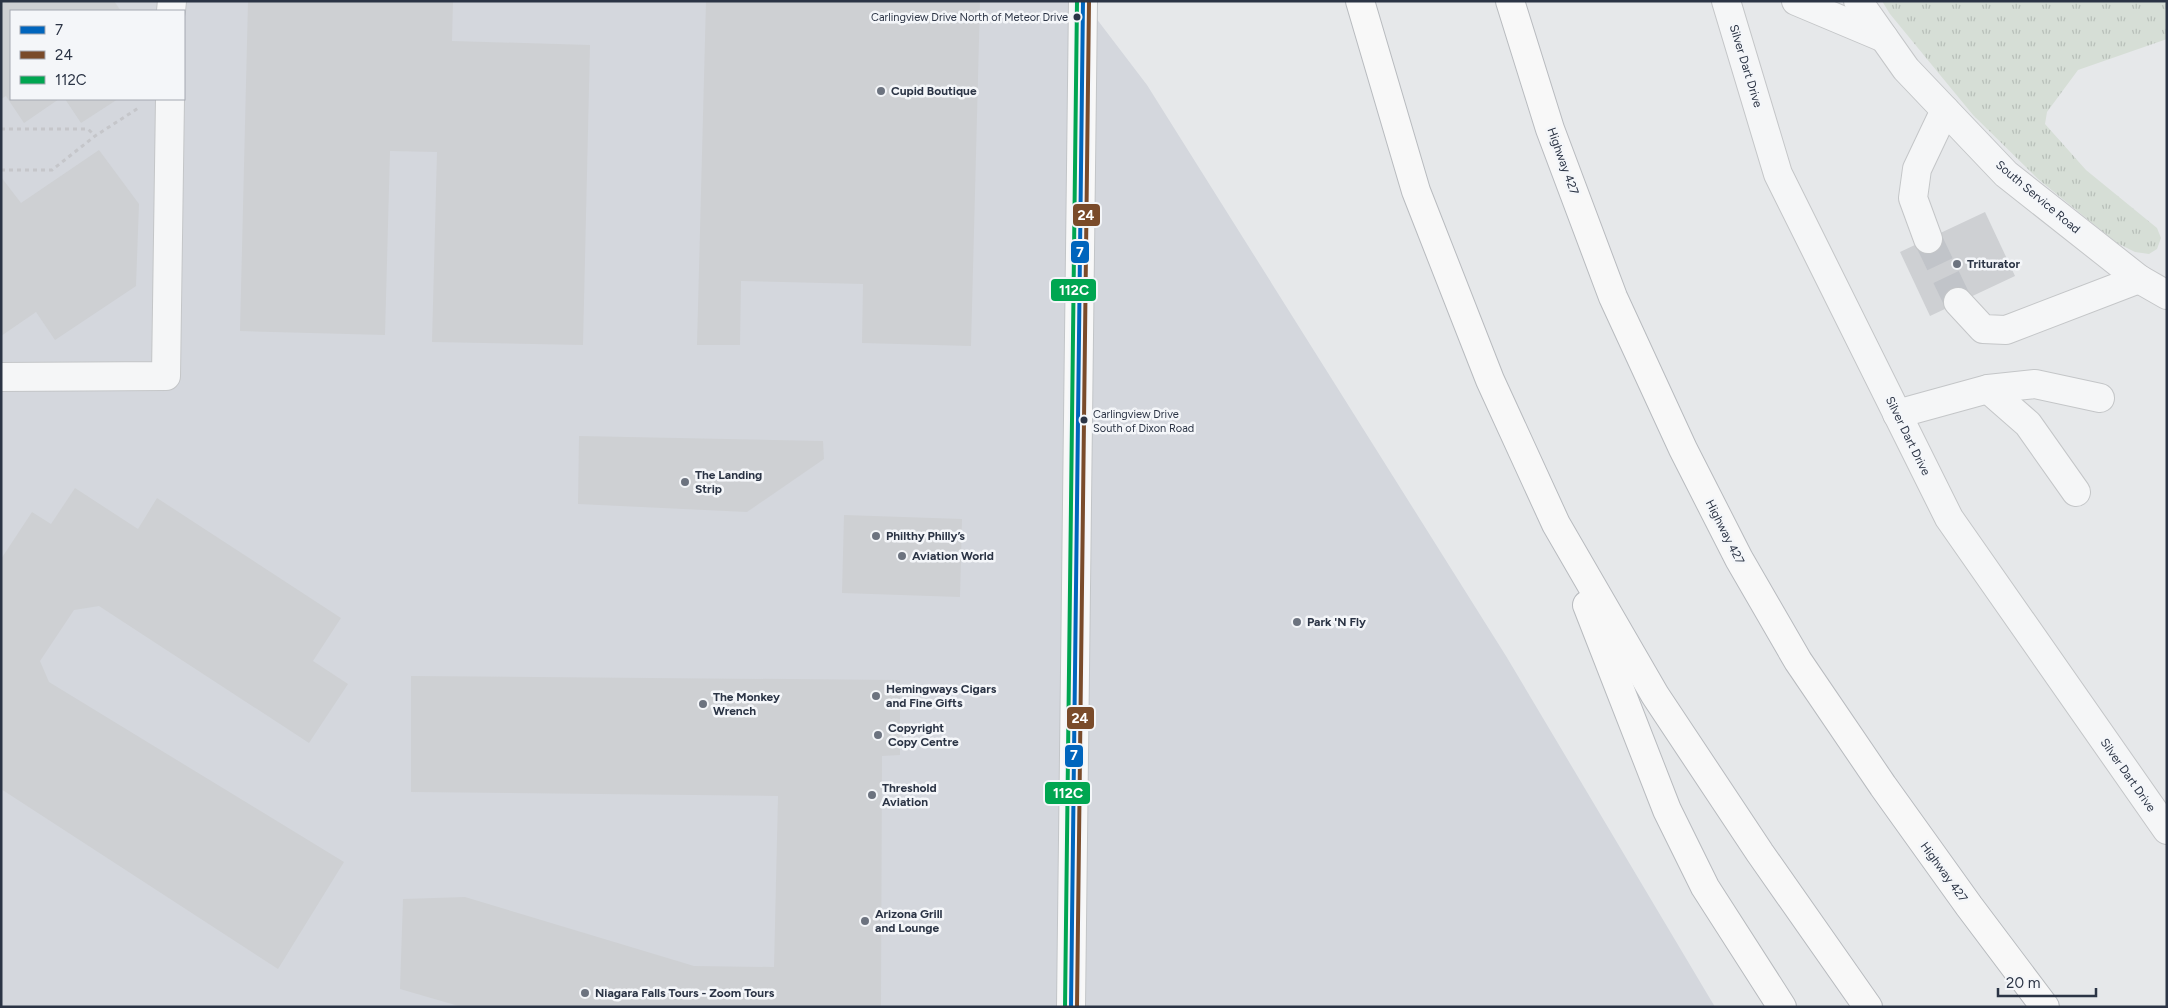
<svg xmlns="http://www.w3.org/2000/svg" width="2168" height="1008" font-family="Figtree,sans-serif">
<defs>
<pattern id="grass-tufts" width="24" height="20" patternUnits="userSpaceOnUse" patternTransform="scale(1.25)"><rect width="24" height="20" fill="#d6ded6"/><path d="M3 7l-1-3M5 7V3M7 7l1-3M15 17l-1-3M17 17v-4M19 17l1-3" fill="none" stroke="#b8bfb9"/></pattern>
</defs>
<rect width="100%" height="100%" fill="#e6e8ea"/>
<path fill="#d4d7dd" fill-rule="evenodd" d="M1,1h1082l64,84 359,571 209,351h-1714zM11,11h173v88h-173z"/>
<polygon fill="url(#grass-tufts)" points="1882,1 2167,1 2167,39 2078,70 2047,112 2045,124 2086,170 2157,228 2161,238 2157,249 2149,254 2135,252 2117,243 2038,179 1973,115 1890,14"/>
<g fill="#ced0d3">
<polygon points="1,1 114,1 121,11 11,11 11,99 59,99 24,123 6,96 1,99"/>
<polygon points="248,1 453,1 452,41 590,45 583,345 432,342 437,152 390,151 385,335 240,331"/>
<polygon points="706,1 980,1 971,346 862,343 863,284 741,281 740,345 697,345"/>
<polygon points="65,99 118,99 81,123"/>
<polygon points="99,150 139,204 136,286 55,340 36,312 1,336 1,177 21,203"/>
<polygon points="1985,212 2015,276 1930,316 1900,252"/>
<polygon points="579,436 823,441 824,459 747,512 578,504"/>
<polygon points="75,488 138,529 157,498 341,618 313,661 348,684 309,743 99,606 74,610 40,661 49,682 344,862 278,969 1,789 1,559 32,512 51,524"/>
<polygon points="844,515 962,519 960,597 842,593"/>
<polygon points="411,676 900,680 900,755 882,756 881,1007 462,1007 400,989 403,899 465,897 694,966 774,967 778,796 411,792"/>
</g>
<g fill="none" stroke-linecap="round" stroke-linejoin="round">
<polyline stroke="#c1c4c9" stroke-width="28" stroke-dasharray="28 14" stroke-linecap="butt" points="1928,239 1958,302"/>
<defs>
<g id="minor">
<polyline points="1726,1 1778,174 1949,518 2167,830"/>
<polyline points="1796,1 1884,38"/>
<polyline points="1858,1 1906,69 2006,174 2139,279 2167,295"/>
<polyline points="171,11 172,1"/>
<polyline points="1928,239 1913,198 1917,169 1945,110"/>
<polyline points="1958,302 1983,329 2006,330 2139,279"/>
<polyline points="1,377 166,376 170,99"/>
<polyline points="1988,389 2028,424 2076,492"/>
<polyline points="1897,414 1988,389 2035,384 2100,398"/>
</g>
<polyline id="major" points="1071,1007 1083,1"/>
<g id="highway">
<polyline points="1360,1 1416,191 1490,380 1556,524 1655,695 1760,853 1868,1007"/>
<polyline points="1510,1 1550,129 1613,297 1683,449 1739,559 1798,661 1883,786 1969,906 2045,1007"/>
<polyline points="1587,605 1667,810 1705,887 1782,1007"/>
</g>
</defs>
<use href="#minor" stroke="#c4c6c8" stroke-width="30"/>
<use href="#major" stroke="#c2c5c8" stroke-width="30"/>
<use href="#highway" stroke="#b8bbbf" stroke-width="30"/>
<g stroke="#c5c6ca" stroke-width="3" stroke-dasharray="4 4" stroke-linecap="butt">
<polyline points="1,129 88,129 95,136"/>
<polyline points="1,170 52,170 95,136 140,107"/>
</g>
<use href="#minor" stroke="#f5f6f7" stroke-width="28"/>
<use href="#major" stroke="#f8f8f8" stroke-width="28"/>
<use href="#highway" stroke="#f8f8f8" stroke-width="28"/>
<defs>
<polyline id="bus-1" points="1071,1007 1083,1"/>
<polyline id="bus-2" points="1077,1007 1089,1"/>
<polyline id="bus-3" points="1065,1007 1077,1"/>
</defs>
<use href="#bus-1" stroke="#f4f6f9" stroke-width="8"/>
<use href="#bus-2" stroke="#f4f6f9" stroke-width="8"/>
<use href="#bus-3" stroke="#f4f6f9" stroke-width="8"/>
<use href="#bus-1" stroke="#0065bd" stroke-width="4"/>
<use href="#bus-2" stroke="#7a4b2a" stroke-width="4"/>
<use href="#bus-3" stroke="#00a651" stroke-width="4"/>
</g>
<g fill="#2b3445" stroke="#f4f6f9" stroke-width="2">
<circle cx="1077" cy="17" r="4.5"/>
<circle cx="1084" cy="420" r="4.5"/>
</g>
<g fill="#6c737f" stroke="#f4f6f9" stroke-width="2">
<circle cx="881" cy="91" r="5"/>
<circle cx="1957" cy="264" r="5"/>
<circle cx="685" cy="482" r="5"/>
<circle cx="876" cy="536" r="5"/>
<circle cx="902" cy="556" r="5"/>
<circle cx="1297" cy="622" r="5"/>
<circle cx="876" cy="696" r="5"/>
<circle cx="703" cy="704" r="5"/>
<circle cx="878" cy="735" r="5"/>
<circle cx="872" cy="795" r="5"/>
<circle cx="865" cy="921" r="5"/>
<circle cx="585" cy="993" r="5"/>
</g>
<g text-anchor="middle" stroke-width="5" stroke-linejoin="round" paint-order="stroke">
<g font-size="11" fill="#2b3445" stroke="#f4f6f9" text-anchor="end">
<text x="1068" y="21">Carlingview Drive North of Meteor Drive</text>
<text x="1093" y="418" text-anchor="start">Carlingview Drive<tspan x="1093" dy="14">South of Dixon Road</tspan></text>
</g>
<g font-size="12" fill="#2b3445" stroke="#f4f6f9">
<text transform="translate(1746 66) rotate(73)" y="4">Silver Dart Drive</text>
<text transform="translate(1563 161) rotate(70)" y="4">Highway 427</text>
<text transform="translate(2038 197) rotate(40)" y="4">South Service Road</text>
<text transform="translate(1908 436) rotate(64)" y="4">Silver Dart Drive</text>
<text transform="translate(1725 532) rotate(63)" y="4">Highway 427</text>
<text transform="translate(2128 775) rotate(55)" y="4">Silver Dart Drive</text>
<text transform="translate(1944 872) rotate(54)" y="4">Highway 427</text>
</g>
<g font-size="12" font-weight="bold" fill="#2b3445" stroke="#f4f6f9" text-anchor="start">
<text x="891" y="95">Cupid Boutique</text>
<text x="1967" y="268">Triturator</text>
<text x="695" y="479">The Landing<tspan x="695" dy="14">Strip</tspan></text>
<text x="886" y="540">Philthy Philly’s</text>
<text x="912" y="560">Aviation World</text>
<text x="1307" y="626">Park 'N Fly</text>
<text x="886" y="693">Hemingways Cigars<tspan x="886" dy="14">and Fine Gifts</tspan></text>
<text x="713" y="701">The Monkey<tspan x="713" dy="14">Wrench</tspan></text>
<text x="888" y="732">Copyright<tspan x="888" dy="14">Copy Centre</tspan></text>
<text x="882" y="792">Threshold<tspan x="882" dy="14">Aviation</tspan></text>
<text x="875" y="918">Arizona Grill<tspan x="875" dy="14">and Lounge</tspan></text>
<text x="595" y="997">Niagara Falls Tours - Zoom Tours</text>
</g>
</g>
<g stroke="#f4f6f9" stroke-width="2">
<rect x="1072" y="203" width="29" height="24" rx="5" fill="#7a4b2a"/>
<rect x="1070" y="240" width="20" height="24" rx="5" fill="#0065bd"/>
<rect x="1050" y="278" width="47" height="24" rx="5" fill="#00a651"/>
<rect x="1066" y="706" width="29" height="24" rx="5" fill="#7a4b2a"/>
<rect x="1064" y="744" width="20" height="24" rx="5" fill="#0065bd"/>
<rect x="1044" y="781" width="47" height="24" rx="5" fill="#00a651"/>
</g>
<g font-size="14" text-anchor="middle" font-weight="bold" fill="#fff">
<text x="1086" y="220">24</text>
<text x="1080" y="257">7</text>
<text x="1074" y="295">112C</text>
<text x="1080" y="723">24</text>
<text x="1074" y="760">7</text>
<text x="1068" y="798">112C</text>
</g>
<rect width="2168" height="1008" fill="none" stroke="#2b3445" stroke-width="5"/>
<rect x="10" y="10" width="175" height="90" fill="#f4f6f9" stroke="#a4a8b1"/>
<rect x="20" y="26" width="25" height="8" fill="#0065bd" stroke="#a4a8b1"/>
<text x="55" y="35" font-size="15" fill="#2b3445">7</text>
<rect x="20" y="51" width="25" height="8" fill="#7a4b2a" stroke="#a4a8b1"/>
<text x="55" y="60" font-size="15" fill="#2b3445">24</text>
<rect x="20" y="76" width="25" height="8" fill="#00a651" stroke="#a4a8b1"/>
<text x="55" y="85" font-size="15" fill="#2b3445">112C</text>
<path d="M1998 988v8h98v-8" fill="none" stroke="#2b3445" stroke-width="2.5"/>
<text x="2006" y="988" font-size="15" fill="#2b3445" stroke="#f4f6f9" stroke-width="4" paint-order="stroke">20 m</text>
</svg>
